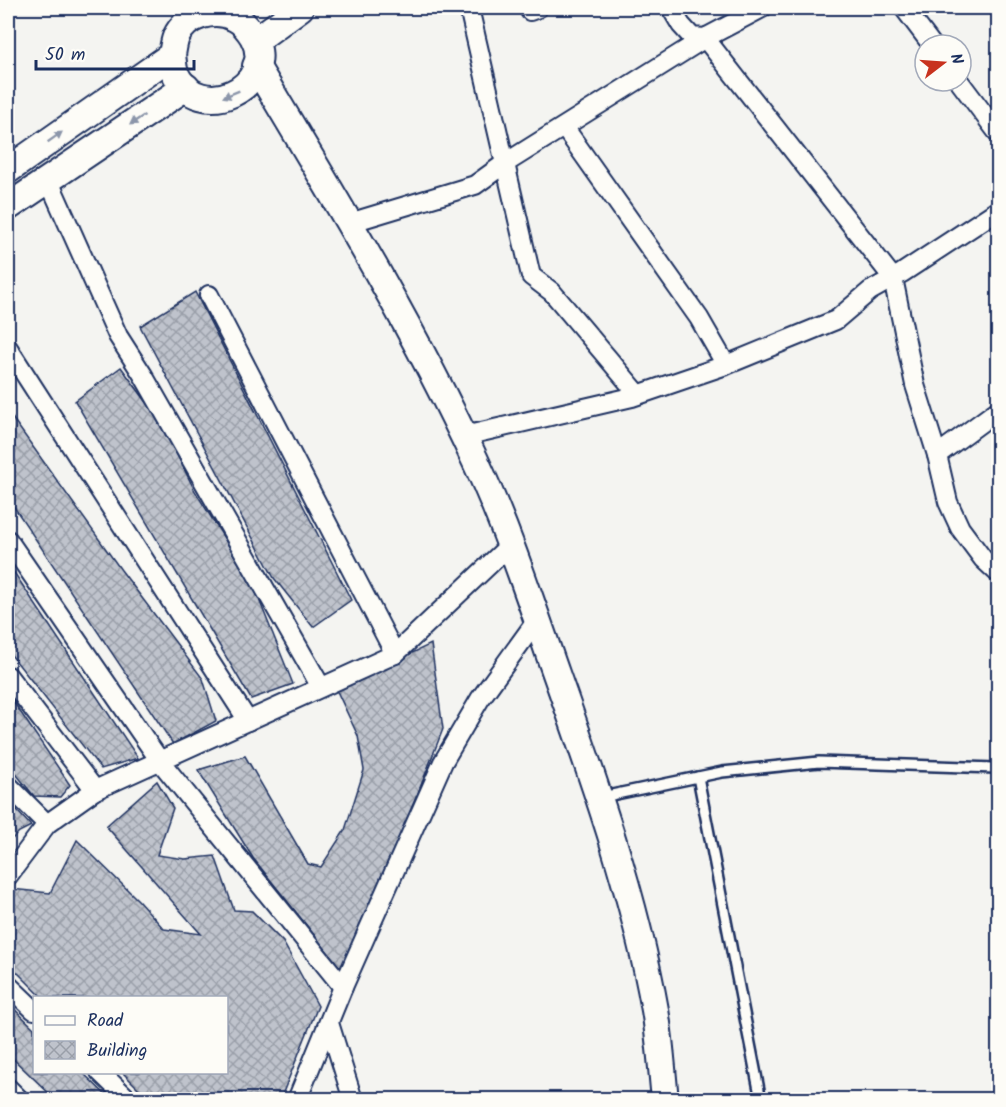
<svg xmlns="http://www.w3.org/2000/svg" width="1006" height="1107" font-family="Kalam,sans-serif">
<defs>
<pattern id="building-cross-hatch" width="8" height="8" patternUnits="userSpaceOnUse" patternTransform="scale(1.5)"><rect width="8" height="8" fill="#bfc3cc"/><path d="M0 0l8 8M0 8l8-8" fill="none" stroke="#9a9fa9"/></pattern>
</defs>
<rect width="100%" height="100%" fill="#f4f4f1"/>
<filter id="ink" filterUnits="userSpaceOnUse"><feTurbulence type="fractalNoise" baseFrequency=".0167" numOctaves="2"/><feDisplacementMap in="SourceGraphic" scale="12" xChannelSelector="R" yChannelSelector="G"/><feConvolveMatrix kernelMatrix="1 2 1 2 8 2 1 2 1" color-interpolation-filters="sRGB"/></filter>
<g filter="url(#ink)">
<g fill="url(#building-cross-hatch)" stroke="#1b2f5e" stroke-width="1.5">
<polygon points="195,292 351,600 313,627 274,578 140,326"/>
<polygon points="121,367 159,419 195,491 254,587 293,684 251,699 75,401"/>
<polygon points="8,412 121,570 203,679 216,721 173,744 8,498"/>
<polygon points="13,571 138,758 101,769 8,651 8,575"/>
<polygon points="431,644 443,729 409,816 342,970 253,858 198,770 245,756 308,864 321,867 345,830 364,770 358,736 336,689"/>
<polygon points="8,694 70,785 60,797 34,796 8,764"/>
<polygon points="157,781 173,808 157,855 185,859 215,856 234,910 252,911 283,942 318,1006 280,1100 150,1100 122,1072 226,1072 226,998 43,998 8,963 8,897 11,889 50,893 77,840 139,901 164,929 201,934 106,826"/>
<polygon points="8,801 31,826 19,832 8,843"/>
<polygon points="8,1003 34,1028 34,1072 82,1072 111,1100 56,1100 8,1054"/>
</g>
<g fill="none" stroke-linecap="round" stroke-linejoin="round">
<defs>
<g id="lane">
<polyline points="698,777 761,1100"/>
<polyline points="602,797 722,772 819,762 995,768"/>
</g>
<g id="street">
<polyline points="469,8 531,276 552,292 638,394"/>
<polyline points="671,8 681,25 692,37 705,38 762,8"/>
<polyline points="904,8 932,45"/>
<polyline points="530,11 538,8"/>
<polyline points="959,81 998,133"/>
<polyline points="564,127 699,318 726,365 836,320 870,291 902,273 998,210"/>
<polyline points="48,179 118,336 143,375 321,687"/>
<polyline points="349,223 475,185 504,164 705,38 893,278 915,385 937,455 948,502 960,528 983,559 998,573"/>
<polyline points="209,295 395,654"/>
<polyline points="8,348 248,721"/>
<polyline points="464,436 632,397 726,365"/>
<polyline points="937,455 998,410"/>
<polyline points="8,540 160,761 343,987"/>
<polyline points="8,676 95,790"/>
<polyline points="8,785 47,824"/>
<polyline points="8,876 47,824 95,790 395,654 510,545"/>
<polyline points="8,985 34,1010"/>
<polyline points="329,1023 353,1100"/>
<polyline points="100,1072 129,1100"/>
<polyline points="8,1088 20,1100"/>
<polyline points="297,1100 343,987 443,762 480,699 537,620"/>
</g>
<g id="secondary">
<polyline points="255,41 300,8"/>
<path d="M256,66c77,129 156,258 219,394 31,66 54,136 78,205 40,113 81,227 102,345 5,29 7,60 10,90"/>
<path d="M8,170l164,-115c1,-6 2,-13 4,-18 10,-22 39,-30 59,-19 9,4 14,12 19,20 24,49 -55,87 -79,35 -2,-5 -2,-13 -3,-18"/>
<polyline points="8,207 186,87"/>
</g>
</defs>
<use href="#lane" stroke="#1b2f5e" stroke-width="14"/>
<use href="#street" stroke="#1b2f5e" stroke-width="22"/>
<use href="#secondary" stroke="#1b2f5e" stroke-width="30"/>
<use href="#lane" stroke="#fdfcf7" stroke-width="9"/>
<use href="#street" stroke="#fdfcf7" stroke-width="18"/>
<use href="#secondary" stroke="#fdfcf7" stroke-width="26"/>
</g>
<defs><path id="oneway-solid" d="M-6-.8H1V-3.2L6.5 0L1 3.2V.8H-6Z" transform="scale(1.5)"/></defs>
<g fill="#8c96aa">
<use href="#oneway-solid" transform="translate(231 94) rotate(158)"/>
<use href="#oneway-solid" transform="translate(137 120) rotate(146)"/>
<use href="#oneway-solid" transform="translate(55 137) rotate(-35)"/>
</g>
</g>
<rect width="1006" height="1107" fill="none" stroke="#fdfcf7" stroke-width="30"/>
<rect x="15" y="15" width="976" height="1077" fill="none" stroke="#1b2f5e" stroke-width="2" filter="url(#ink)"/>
<rect x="33" y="996" width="195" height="78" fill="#fdfcf7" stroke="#a3aaba" stroke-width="1.5"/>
<rect x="45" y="1016" width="30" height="9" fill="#fdfcf7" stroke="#a3aaba" stroke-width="1.5"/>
<text x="87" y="1026" font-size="18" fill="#1b2f5e">Road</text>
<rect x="45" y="1041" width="30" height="18" fill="url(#building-cross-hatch)" stroke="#a3aaba" stroke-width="1.5"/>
<text x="87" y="1056" font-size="18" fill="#1b2f5e">Building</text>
<g transform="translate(943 63) rotate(73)"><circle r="28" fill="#fdfcf7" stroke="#a3aaba" stroke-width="1.5"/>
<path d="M0-4.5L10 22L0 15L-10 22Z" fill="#c8321e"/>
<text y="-9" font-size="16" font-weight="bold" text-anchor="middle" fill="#1b2f5e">N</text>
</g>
<path d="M36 60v9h158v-9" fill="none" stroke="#1b2f5e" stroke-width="3"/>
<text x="45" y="60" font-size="18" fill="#1b2f5e" stroke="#fdfcf7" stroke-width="4.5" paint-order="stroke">50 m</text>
</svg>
